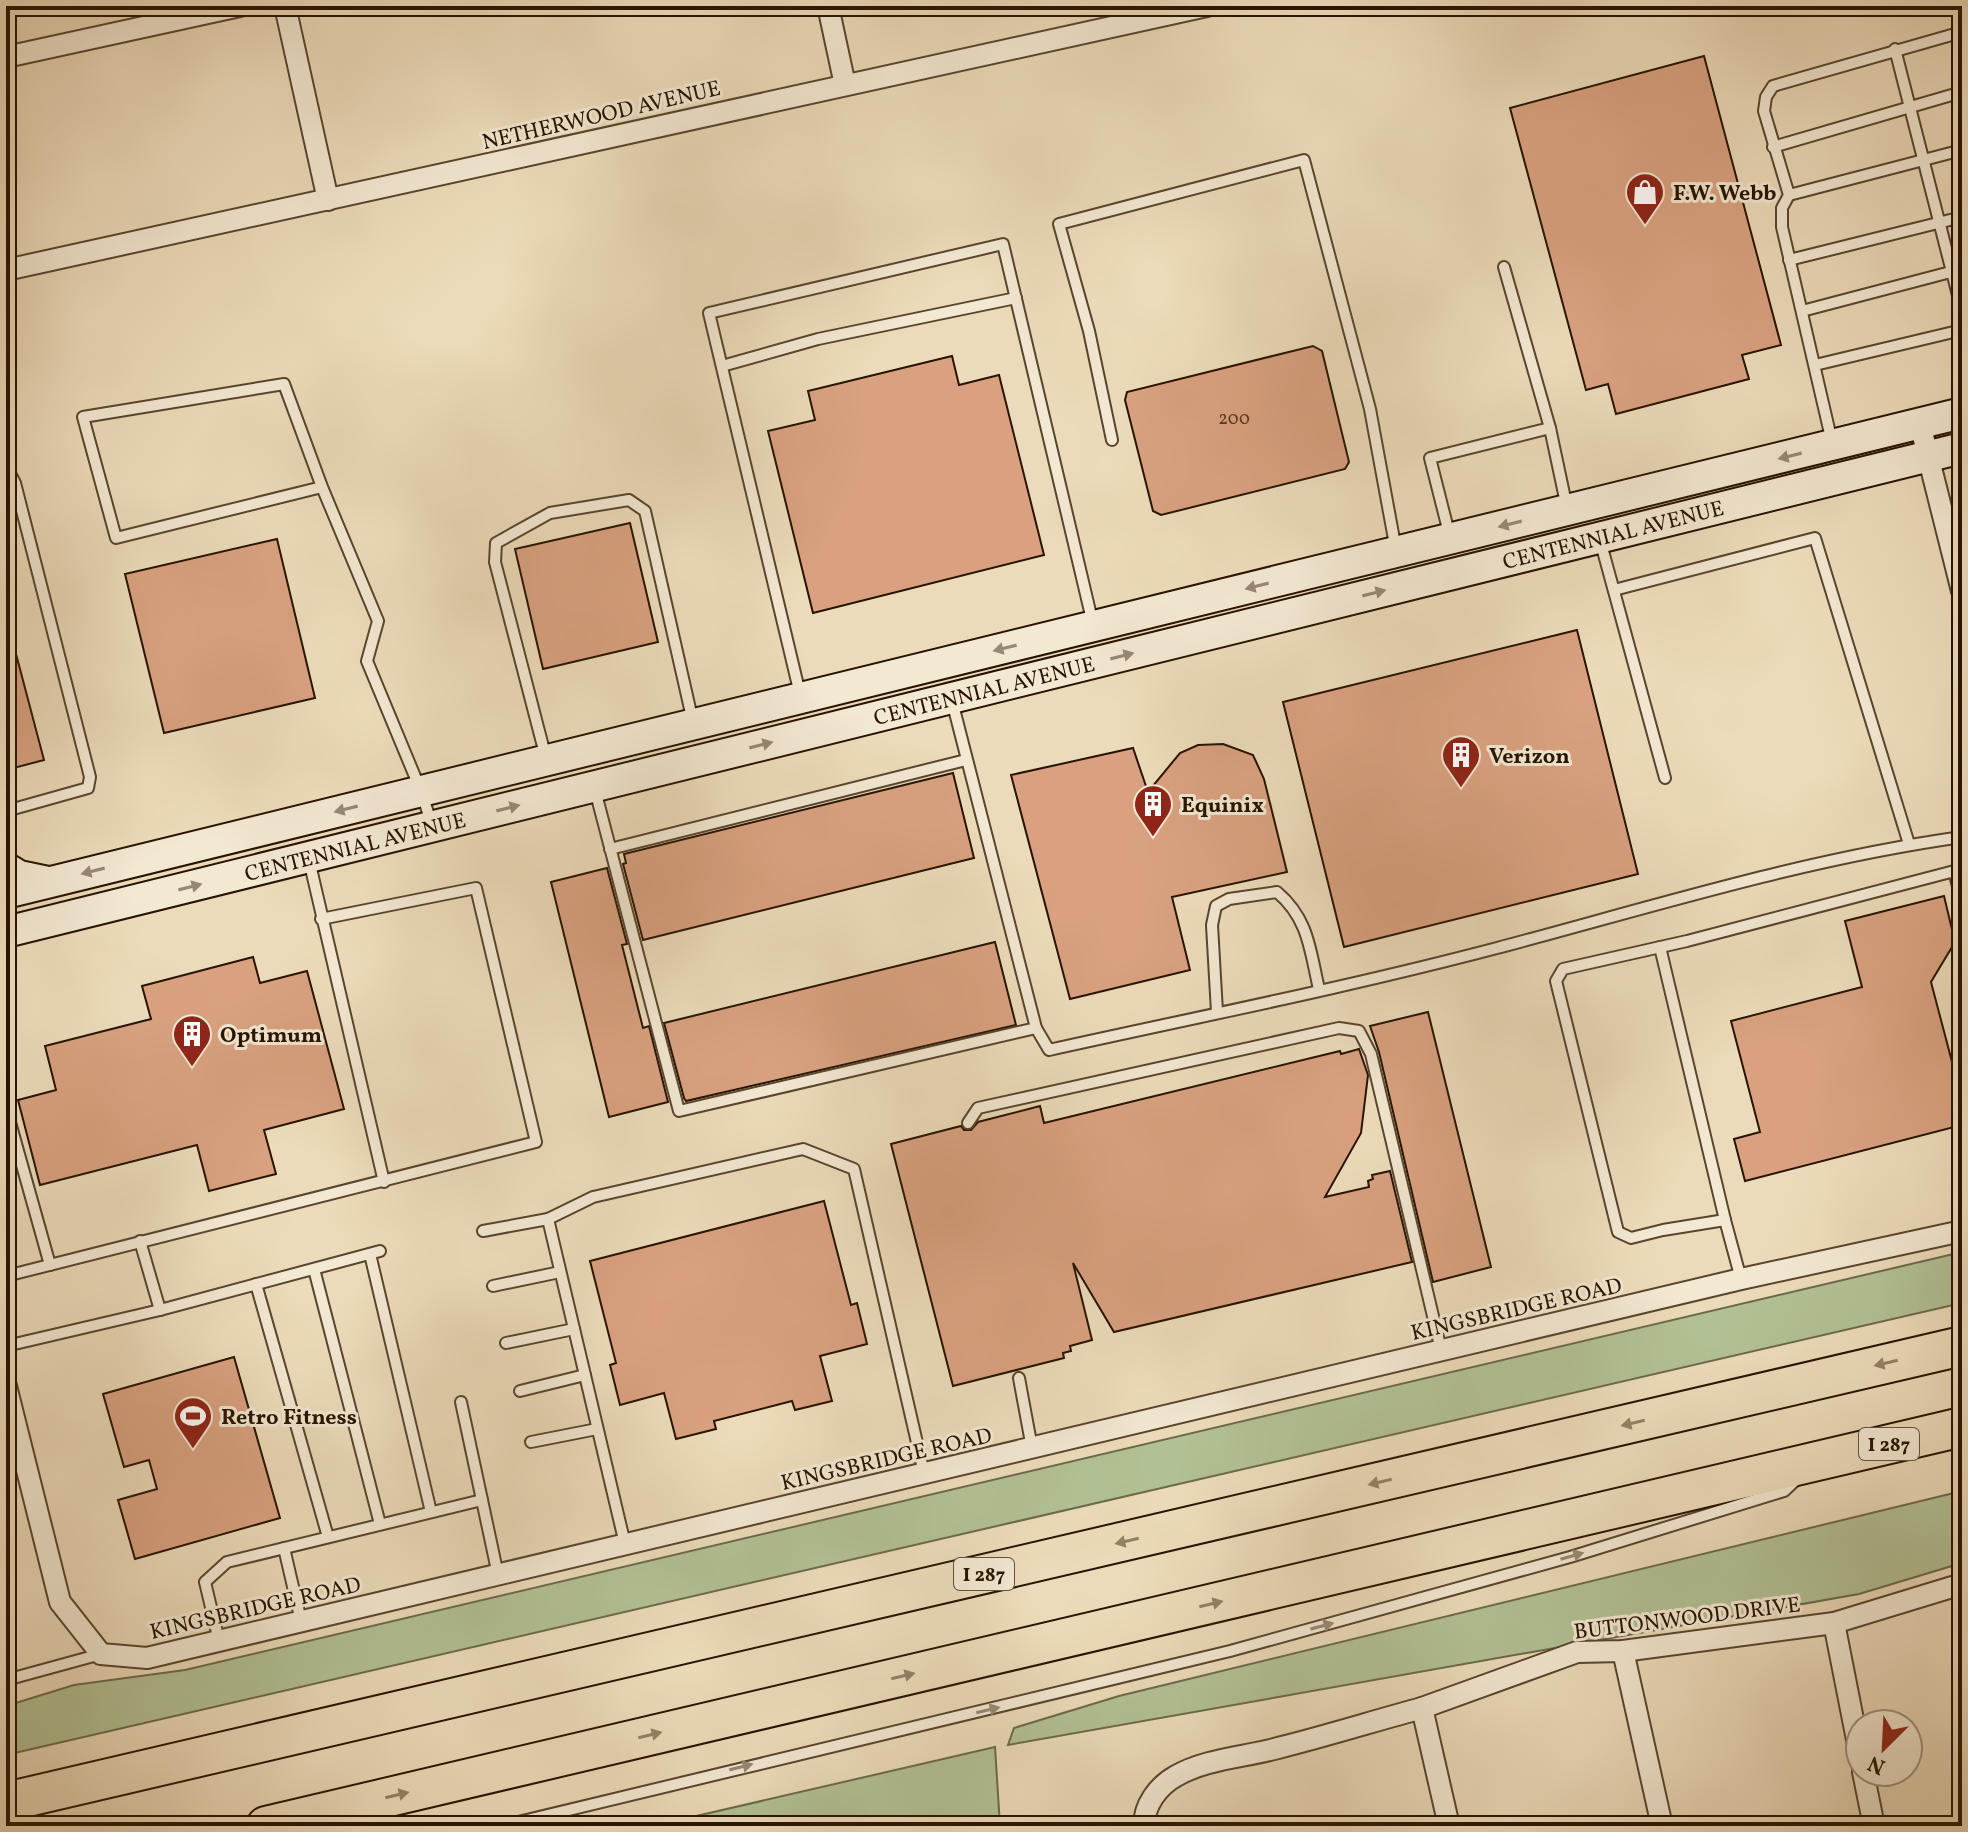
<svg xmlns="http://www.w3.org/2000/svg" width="1968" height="1832" font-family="Vollkorn,serif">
<rect width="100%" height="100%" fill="#ecdbba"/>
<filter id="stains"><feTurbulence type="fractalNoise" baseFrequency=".0025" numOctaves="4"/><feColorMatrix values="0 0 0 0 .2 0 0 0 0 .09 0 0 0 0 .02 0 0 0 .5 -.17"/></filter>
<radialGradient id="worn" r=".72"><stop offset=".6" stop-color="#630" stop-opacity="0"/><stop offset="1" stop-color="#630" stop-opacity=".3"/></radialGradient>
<g fill="#b2c195" stroke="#6c6a4a" stroke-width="2">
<polygon points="1962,1252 1962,1303 6,1755 6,1706 74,1685 185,1670"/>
<polygon points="1962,1491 1962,1563 1859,1594 1008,1745 1014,1728 1119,1696"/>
<polygon points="995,1747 1000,1826 653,1826"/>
</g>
<g fill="#d9a180" stroke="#271300" stroke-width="2">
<polygon points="1704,56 1781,345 1742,355 1749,379 1616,414 1608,384 1586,390 1510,108"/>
<polygon points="1313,346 1322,351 1349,462 1345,469 1161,515 1153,511 1125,400 1127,392"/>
<polygon points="952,356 959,385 999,375 1044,555 813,613 768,431 815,420 808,391"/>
<polygon points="630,523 658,642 543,669 515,549"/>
<polygon points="277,539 315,698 164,733 125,574"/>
<polygon points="1577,630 1638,874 1344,947 1283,702"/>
<polygon points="6,635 11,635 44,760 6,770"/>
<polygon points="1223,744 1253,755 1264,779 1287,872 1172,897 1190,970 1070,999 1011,775 1133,748 1148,792 1180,753 1198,745"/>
<polygon points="953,773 974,858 643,940 623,864 626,863 624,854"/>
<polygon points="607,868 627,944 622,945 643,1028 649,1026 668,1102 609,1117 551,882"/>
<polygon points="1944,896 1955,942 1931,982 1962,1100 1962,1125 1745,1181 1734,1139 1760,1132 1731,1021 1862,987 1845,921"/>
<polygon points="995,942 1016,1025 686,1101 684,1098 664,1023"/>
<polygon points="253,957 260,983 307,971 344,1109 264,1130 276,1174 209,1191 197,1145 40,1185 18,1100 56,1090 45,1046 151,1019 142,986"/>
<polygon points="1428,1012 1491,1267 1433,1282 1379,1052 1370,1026"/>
<polygon points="1359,1049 1368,1075 1361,1133 1325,1197 1369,1187 1368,1181 1373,1179 1372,1175 1390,1171 1412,1262 1114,1332 1073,1263 1092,1340 1070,1346 1071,1351 1063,1353 1064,1358 953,1386 891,1144 961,1126 964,1130 971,1130 978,1122 1040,1106 1044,1123 1340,1051 1341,1054"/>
<polygon points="824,1201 851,1305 857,1303 867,1344 820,1356 832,1401 795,1410 792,1401 714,1421 716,1429 676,1439 664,1393 620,1405 610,1365 616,1363 590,1261"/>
<polygon points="234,1357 280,1518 135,1559 118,1500 157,1489 149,1460 124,1467 103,1394"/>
</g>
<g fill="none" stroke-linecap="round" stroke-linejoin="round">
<defs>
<g id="lane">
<polyline points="1895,49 1962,311"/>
<polyline points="1773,147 1962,92"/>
<polyline points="1789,195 1962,150"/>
<polyline points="1789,260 1962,217"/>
<polyline points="1504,267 1550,428"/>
<polyline points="1802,311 1962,269"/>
<polyline points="1815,365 1962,330"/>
<polyline points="722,366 818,339 1016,298"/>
<polyline points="1112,440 1089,331 1059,224 1304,160 1370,409 1396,550"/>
<polyline points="1832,442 1782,227 1782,208 1789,195 1764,111 1766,97 1773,86 1962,32"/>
<polyline points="6,466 15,483 90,777 88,788 6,811"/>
<polyline points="322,487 116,538 83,417 284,384 322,487 378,621 367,661 421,791 432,825"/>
<polyline points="1450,537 1430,458 1550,428 1567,508"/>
<polyline points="1600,540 1665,778"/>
<polyline points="1614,590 1815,538 1909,844"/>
<polyline points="800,694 709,313 1003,244 1093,624"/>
<path d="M952,701l84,327 13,22c149,-33 300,-63 448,-102 155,-41 307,-89 465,-111"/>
<polyline points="546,758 495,562 496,543 550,513 629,500 645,511 693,722"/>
<polyline points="595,790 679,1111 1036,1028"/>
<polyline points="610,849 966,760"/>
<polyline points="309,860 384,1182"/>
<polyline points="1954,871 1962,902"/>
<polyline points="1660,947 1725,1220"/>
<path d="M1217,1012l-5,-87 4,-19 13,-7 48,-7c32,27 33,59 42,97"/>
<polyline points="6,1108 50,1265"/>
<polyline points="968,1123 978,1108 1339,1028 1359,1031 1371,1054 1441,1350"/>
<polyline points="483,1231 548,1219"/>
<polyline points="140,1241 160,1310"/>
<polyline points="370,1254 431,1512"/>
<polyline points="314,1269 380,1524"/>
<polyline points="6,1276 536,1142 476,888 321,919"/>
<polyline points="1741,1279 1725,1220 1663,1230 1631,1238 1618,1232 1556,981 1563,969 1687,941 1962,869"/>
<polyline points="256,1284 328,1537"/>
<polyline points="493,1286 560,1272"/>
<polyline points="506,1343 574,1329"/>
<polyline points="6,1346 160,1310 380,1251"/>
<polyline points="1019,1378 1032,1448"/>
<polyline points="520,1391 585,1375"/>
<polyline points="461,1402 482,1500"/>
<polyline points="531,1442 597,1429"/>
<polyline points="625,1544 548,1219 593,1197 803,1149 854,1169 924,1473"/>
<polyline points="284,1548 301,1621"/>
<polyline points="219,1641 205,1582 227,1562 482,1500 498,1575"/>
<polyline points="6,1680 101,1654"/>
<polyline points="502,1826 1230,1651 1570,1557 1784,1491 1797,1479"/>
</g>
<g id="street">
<polyline points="285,6 328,200"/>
<polyline points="828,6 845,85"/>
<polyline points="6,57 240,6"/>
<polyline points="6,270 1207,6"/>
<polyline points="1920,424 1962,591"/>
<polyline points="6,1386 60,1602 101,1654 147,1658 1741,1279 1962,1231"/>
<polyline points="1834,1623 1860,1755"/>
<polyline points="1623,1651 1662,1826"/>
<polyline points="1422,1708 1577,1652 1623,1651 1834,1623 1962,1584"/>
<polyline points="1863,1772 1874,1826"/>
<path d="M1144,1826c0,-21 14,-40 32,-50 29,-17 70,-19 102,-28 48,-12 96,-27 144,-40l27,118"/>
</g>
<g id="secondary">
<polyline points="6,868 19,876 48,882"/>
<polyline points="6,893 1962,413"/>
<polyline points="6,932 1962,448"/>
</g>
<g id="highway">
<polyline points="6,1802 1962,1346"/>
<polyline points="266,1826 1962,1427"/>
</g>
</defs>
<use href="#lane" stroke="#58452e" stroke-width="14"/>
<use href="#street" stroke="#58452e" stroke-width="24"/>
<use href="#secondary" stroke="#271300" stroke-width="34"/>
<use href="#highway" stroke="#271300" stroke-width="42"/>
<use href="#lane" stroke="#f3e8d2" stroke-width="10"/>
<use href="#street" stroke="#f3e8d2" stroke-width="20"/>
<use href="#secondary" stroke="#f3e8d2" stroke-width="30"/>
<use href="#highway" stroke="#ecdbba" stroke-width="38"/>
</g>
<defs><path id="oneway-solid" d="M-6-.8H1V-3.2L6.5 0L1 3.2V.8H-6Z" transform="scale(2)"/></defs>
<g fill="#978874">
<use href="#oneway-solid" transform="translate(1790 456) rotate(166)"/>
<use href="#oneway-solid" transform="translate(1510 524) rotate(166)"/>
<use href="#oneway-solid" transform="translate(1257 586) rotate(166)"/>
<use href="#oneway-solid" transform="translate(1374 593) rotate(-14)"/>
<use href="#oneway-solid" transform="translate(1005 648) rotate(166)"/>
<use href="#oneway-solid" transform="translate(1122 656) rotate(-14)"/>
<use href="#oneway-solid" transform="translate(761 745) rotate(-14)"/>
<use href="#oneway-solid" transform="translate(508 808) rotate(-14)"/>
<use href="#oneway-solid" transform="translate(346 809) rotate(166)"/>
<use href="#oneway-solid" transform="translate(93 871) rotate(166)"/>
<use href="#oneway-solid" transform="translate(190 887) rotate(-14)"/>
<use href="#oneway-solid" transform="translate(1572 1556) rotate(-16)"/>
<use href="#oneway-solid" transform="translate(1322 1626) rotate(-15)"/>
<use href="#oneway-solid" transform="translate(988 1710) rotate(-13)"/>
<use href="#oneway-solid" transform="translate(741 1767) rotate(-14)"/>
</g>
<g fill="#938166">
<use href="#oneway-solid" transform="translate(1886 1363) rotate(167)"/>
<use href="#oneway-solid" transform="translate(1633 1423) rotate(167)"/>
<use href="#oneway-solid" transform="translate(1380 1482) rotate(167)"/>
<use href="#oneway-solid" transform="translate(1127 1541) rotate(167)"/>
<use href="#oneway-solid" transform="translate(1211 1604) rotate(-13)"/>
<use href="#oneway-solid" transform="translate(903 1676) rotate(-13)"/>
<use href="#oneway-solid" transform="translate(650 1735) rotate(-13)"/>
<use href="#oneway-solid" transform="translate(397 1795) rotate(-13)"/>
</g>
<defs>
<symbol id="shop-pin" viewBox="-11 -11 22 30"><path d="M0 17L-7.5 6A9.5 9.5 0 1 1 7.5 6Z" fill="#8f2418" stroke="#f3e8d2"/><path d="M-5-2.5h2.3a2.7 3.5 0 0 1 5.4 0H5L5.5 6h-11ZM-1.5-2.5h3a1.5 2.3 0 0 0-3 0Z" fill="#fff"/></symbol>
<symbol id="building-pin" viewBox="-11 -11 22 30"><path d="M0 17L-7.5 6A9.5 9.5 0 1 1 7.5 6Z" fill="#8f2418" stroke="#f3e8d2"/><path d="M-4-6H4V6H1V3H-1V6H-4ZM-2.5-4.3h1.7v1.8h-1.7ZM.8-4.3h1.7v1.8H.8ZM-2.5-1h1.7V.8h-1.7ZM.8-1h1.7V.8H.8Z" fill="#fff"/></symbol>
<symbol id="stadium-pin" viewBox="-11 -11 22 30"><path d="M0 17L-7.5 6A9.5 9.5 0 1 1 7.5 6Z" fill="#8f2418" stroke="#f3e8d2"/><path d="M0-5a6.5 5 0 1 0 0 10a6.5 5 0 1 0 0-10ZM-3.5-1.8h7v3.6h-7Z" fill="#fff"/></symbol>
</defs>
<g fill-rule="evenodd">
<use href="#shop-pin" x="1623" y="170" width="44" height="60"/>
<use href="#building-pin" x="1439" y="733" width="44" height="60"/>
<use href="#building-pin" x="1131" y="782" width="44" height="60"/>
<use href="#building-pin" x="170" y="1012" width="44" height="60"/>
<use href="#stadium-pin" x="171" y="1394" width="44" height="60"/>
</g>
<g text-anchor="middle" stroke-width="6" stroke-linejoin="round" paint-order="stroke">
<g font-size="18" fill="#543620">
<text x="1234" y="424">200</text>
</g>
<g fill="#f3e8d2" stroke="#64533f" stroke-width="2">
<rect x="1859" y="1428" width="60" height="32" rx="6"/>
<rect x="954" y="1558" width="60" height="32" rx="6"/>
</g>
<g font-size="20" font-weight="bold" fill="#271300">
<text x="1889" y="1451">I 287</text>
<text x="984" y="1581">I 287</text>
</g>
<g font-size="22" fill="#271300" stroke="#f3e8d2">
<text transform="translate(601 114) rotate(-13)" y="8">NETHERWOOD AVENUE</text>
<text transform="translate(1613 534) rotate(-14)" y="8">CENTENNIAL AVENUE</text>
<text transform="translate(984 690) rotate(-14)" y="8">CENTENNIAL AVENUE</text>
<text transform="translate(355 846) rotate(-14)" y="8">CENTENNIAL AVENUE</text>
<text transform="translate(1516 1308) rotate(-13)" y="8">KINGSBRIDGE ROAD</text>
<text transform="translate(886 1458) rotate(-13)" y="8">KINGSBRIDGE ROAD</text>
<text transform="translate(255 1607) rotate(-13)" y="8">KINGSBRIDGE ROAD</text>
<text transform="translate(1687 1617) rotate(-7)" y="8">BUTTONWOOD DRIVE</text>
</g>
<g font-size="22" font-weight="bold" fill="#271300" stroke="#f3e8d2" text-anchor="start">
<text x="1673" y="200">F.W. Webb</text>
<text x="1489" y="763">Verizon</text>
<text x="1181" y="812">Equinix</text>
<text x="220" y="1042">Optimum</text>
<text x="221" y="1424">Retro Fitness</text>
</g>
</g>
<rect width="1968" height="1832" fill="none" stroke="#ecdbba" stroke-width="32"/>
<rect x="8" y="8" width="1952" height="1816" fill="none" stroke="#271300" stroke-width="4"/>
<rect x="16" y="16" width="1936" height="1800" fill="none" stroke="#271300" stroke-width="2"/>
<g transform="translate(1884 1748) rotate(204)"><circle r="38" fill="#f3e8d2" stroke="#a1937e" stroke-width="2"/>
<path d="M0-6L14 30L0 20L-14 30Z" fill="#8f2418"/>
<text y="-12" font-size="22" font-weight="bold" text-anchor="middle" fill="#271300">N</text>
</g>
<rect width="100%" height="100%" filter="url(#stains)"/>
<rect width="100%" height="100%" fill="url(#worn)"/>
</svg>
